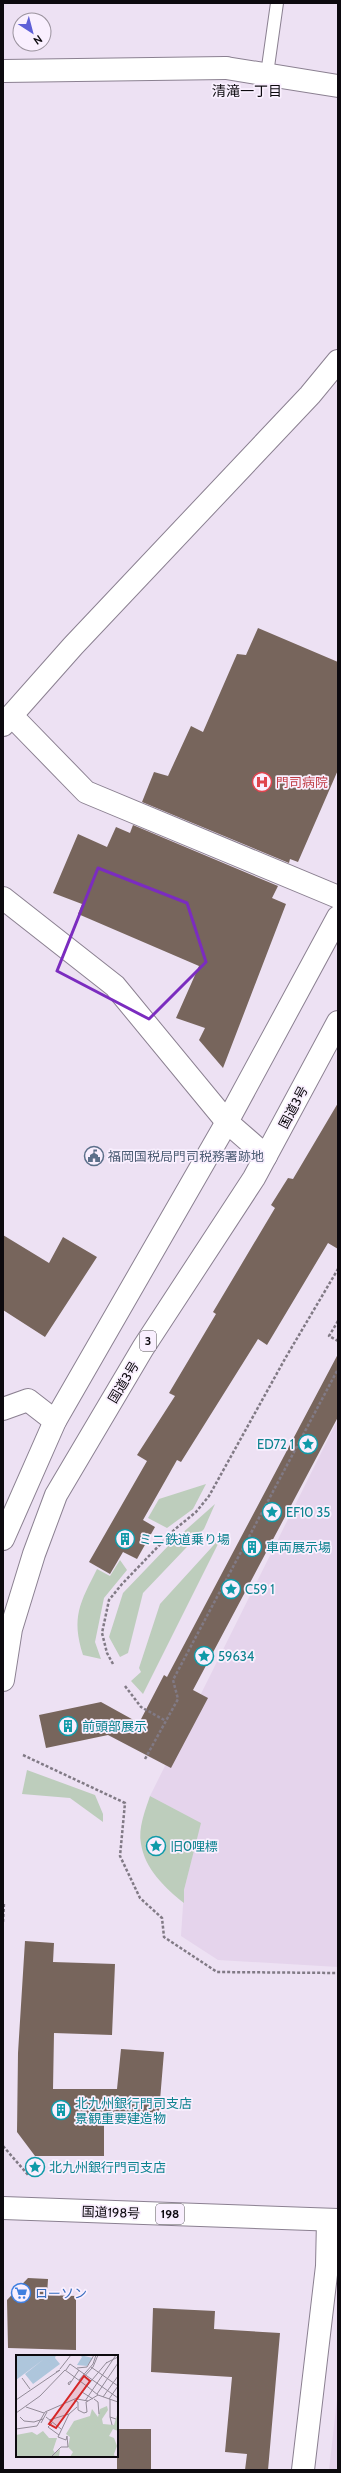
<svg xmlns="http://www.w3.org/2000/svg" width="341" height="2473" font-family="Cabin,'Noto Sans JP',sans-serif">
<rect width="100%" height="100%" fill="#ede1f3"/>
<g fill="#e5d4ec">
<polygon points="338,1419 338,1967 218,1960 181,1936 184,1890 200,1823 150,1796"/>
<polygon points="338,2391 338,2470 329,2470"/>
</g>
<g fill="#bdcdbc">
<polygon points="206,1484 193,1509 167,1528 148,1518 159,1499"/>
<polygon points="215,1504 204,1529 143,1593 128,1653 120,1657 109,1637 123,1593 170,1544"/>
<polygon points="222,1536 143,1694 131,1681 141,1672 139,1668 160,1604"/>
<path d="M120,1560l7,10 -23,28 -9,44 6,17 -18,-4c-12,-38 -3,-52 14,-86l13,7z"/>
<polygon points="27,1770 95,1795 103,1814 103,1822 70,1798 22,1794"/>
<path d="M150,1796l51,27 -17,67v13c-19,-15 -39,-34 -43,-59 -3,-16 4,-33 9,-48z"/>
</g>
<g fill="#77655c">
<polygon points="258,628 338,662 338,770 298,862 290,859 289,863 142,802 154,772 168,776 191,726 203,732 237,654 246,655"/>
<polygon points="133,825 278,886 272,898 286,904 223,1068 199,1040 205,1028 176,1018 199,966 78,914 82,904 53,893 78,834 107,847 116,827 130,833"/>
<polygon points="338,1103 338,1249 328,1243 267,1345 258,1339 181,1462 177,1460 143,1520 155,1527 137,1559 123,1552 110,1574 89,1562 147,1461 137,1455 175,1396 169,1393 216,1314 213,1312 275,1208 271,1205 288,1178 293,1179"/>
<polygon points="3,1235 49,1263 63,1237 97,1257 45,1337 3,1310"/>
<polygon points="338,1354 338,1417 193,1690 208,1698 171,1768 108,1735 46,1748 39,1715 101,1702 139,1723 164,1675 167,1677"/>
<polygon points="25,1941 54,1943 53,1962 115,1964 112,2035 54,2033 53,2089 117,2089 121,2049 164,2052 158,2124 104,2120 104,2156 35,2156 17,2132 18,2053"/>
<polygon points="28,2278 48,2279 47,2295 76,2296 76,2350 8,2348 7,2300"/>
<polygon points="153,2308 215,2311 214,2329 280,2333 268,2470 245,2470 247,2454 225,2452 232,2377 151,2372"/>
<rect x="117" y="2429" width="34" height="41"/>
</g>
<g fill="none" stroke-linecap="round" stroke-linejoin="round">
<defs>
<polyline id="lane" points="267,74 277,3"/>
<g id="street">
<polyline points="3,71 226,68"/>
<polyline points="12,716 86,792 338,897"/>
<polyline points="3,725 73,646 310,395 338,361"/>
<polyline points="3,898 115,986 227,1122 266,1156"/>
<polyline points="3,1409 28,1400 55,1421"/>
<polyline points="303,2470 327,2266 328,2220"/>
</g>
<polyline id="secondary" points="226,68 338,86"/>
<g id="highway">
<polyline points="3,1539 55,1421 227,1122 338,917"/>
<polyline points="3,1680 11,1629 34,1554 56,1495 143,1348 254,1178 338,1022"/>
<polyline points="3,2208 338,2220"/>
</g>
</defs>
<use href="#lane" stroke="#8b8091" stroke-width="14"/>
<use href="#street" stroke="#8b8091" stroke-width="24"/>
<use href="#secondary" stroke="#8b8091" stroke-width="24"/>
<use href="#highway" stroke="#8b8091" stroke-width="24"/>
<g stroke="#817a85" stroke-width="2.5" stroke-dasharray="3 2" stroke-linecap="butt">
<polyline points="338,1321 329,1336 338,1341"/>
<polyline points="113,1664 107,1653 102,1633 109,1600 122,1584 174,1530 196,1512 209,1496 286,1357 338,1269"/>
<polyline points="125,1686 141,1707 166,1721"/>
<polyline points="23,1755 125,1803 120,1856 140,1898 162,1918 164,1937 217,1972 338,1973"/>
<polyline points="145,1759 178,1699 173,1680 338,1369"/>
<polyline points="3,1922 4,1903"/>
<polyline points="3,2146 29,2176"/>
</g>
<use href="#lane" stroke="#fff" stroke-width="12"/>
<use href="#street" stroke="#fff" stroke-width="22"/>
<use href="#secondary" stroke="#fff" stroke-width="22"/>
<use href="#highway" stroke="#fff" stroke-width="22"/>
</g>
<path fill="none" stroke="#7b2cbf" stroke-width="3" stroke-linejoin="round" d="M98,868l89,35 19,59 -57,57 -92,-48z"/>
<defs>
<symbol id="hospital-ring" viewBox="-11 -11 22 22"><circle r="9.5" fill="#f9effe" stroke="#e0444e" stroke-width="1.5"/><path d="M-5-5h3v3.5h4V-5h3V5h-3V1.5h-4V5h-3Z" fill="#e0444e"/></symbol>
<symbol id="civic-ring" viewBox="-11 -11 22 22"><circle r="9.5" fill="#f9effe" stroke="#5c6f8a" stroke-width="1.5"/><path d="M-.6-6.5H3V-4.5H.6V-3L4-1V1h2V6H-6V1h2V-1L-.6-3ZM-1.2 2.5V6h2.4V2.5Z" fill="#5c6f8a"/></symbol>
<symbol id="sight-ring" viewBox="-11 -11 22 22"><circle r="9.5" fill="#f9effe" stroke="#0f9aa8" stroke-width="1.5"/><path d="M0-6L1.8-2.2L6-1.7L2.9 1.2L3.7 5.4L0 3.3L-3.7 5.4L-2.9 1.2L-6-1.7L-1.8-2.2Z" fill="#0f9aa8"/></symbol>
<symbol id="building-ring" viewBox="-11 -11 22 22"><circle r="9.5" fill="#f9effe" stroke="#0f9aa8" stroke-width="1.5"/><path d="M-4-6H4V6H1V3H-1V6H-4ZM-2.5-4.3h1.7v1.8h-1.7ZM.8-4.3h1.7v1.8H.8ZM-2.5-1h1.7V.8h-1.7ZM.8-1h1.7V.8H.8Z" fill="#0f9aa8"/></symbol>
<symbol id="supermarket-ring" viewBox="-11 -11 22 22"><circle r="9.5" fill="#f9effe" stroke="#3f7fe0" stroke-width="1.5"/><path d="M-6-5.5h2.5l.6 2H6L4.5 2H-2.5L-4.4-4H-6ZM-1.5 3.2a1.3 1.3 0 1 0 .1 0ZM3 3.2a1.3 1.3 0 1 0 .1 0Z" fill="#3f7fe0"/></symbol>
</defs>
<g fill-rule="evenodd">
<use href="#hospital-ring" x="251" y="771" width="22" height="22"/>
<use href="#civic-ring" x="83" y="1145" width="22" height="22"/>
<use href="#sight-ring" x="297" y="1433" width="22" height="22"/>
<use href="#sight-ring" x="261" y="1501" width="22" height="22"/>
<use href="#building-ring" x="114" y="1528" width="22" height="22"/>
<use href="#building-ring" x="241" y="1536" width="22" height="22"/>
<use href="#sight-ring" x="220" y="1578" width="22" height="22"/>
<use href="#sight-ring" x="193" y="1645" width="22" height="22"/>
<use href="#building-ring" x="57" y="1715" width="22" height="22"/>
<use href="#sight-ring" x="145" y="1835" width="22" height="22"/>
<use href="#building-ring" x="50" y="2099" width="22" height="22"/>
<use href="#sight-ring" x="24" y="2156" width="22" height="22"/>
<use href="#supermarket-ring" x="10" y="2282" width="22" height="22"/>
</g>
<g text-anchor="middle" stroke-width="3.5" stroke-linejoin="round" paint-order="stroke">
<g fill="#f9effe" stroke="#544f57" stroke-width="1">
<rect x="140" y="1331" width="16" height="20" rx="3"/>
<rect x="156" y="2204" width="28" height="20" rx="3"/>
</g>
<g font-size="12" font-weight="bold" fill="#0d0a0f">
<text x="148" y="1345">3</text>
<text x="170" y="2218">198</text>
</g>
<g font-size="13" fill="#be3a42" stroke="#f9effe" text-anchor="start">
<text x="276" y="787">門司病院</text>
</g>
<g font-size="13" fill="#0d0a0f" stroke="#f9effe">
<text transform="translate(293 1107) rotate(-62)" y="5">国道3号</text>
<text transform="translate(123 1382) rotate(-59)" y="5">国道3号</text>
<text transform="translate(111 2212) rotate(2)" y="5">国道198号</text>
</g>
<g font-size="13" fill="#4e5e75" stroke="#f9effe" text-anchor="start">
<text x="108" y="1161">福岡国税局門司税務署跡地</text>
</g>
<g font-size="13" fill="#0d838f" stroke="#f9effe" text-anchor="start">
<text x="294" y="1449" text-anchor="end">ED72 1</text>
<text x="286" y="1517">EF10 35</text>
<text x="139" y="1544">ミニ鉄道乗り場</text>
<text x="266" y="1552">車両展示場</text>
<text x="245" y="1594">C59 1</text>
<text x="218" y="1661">59634</text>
<text x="82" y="1731">前頭部展示</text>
<text x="170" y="1851">旧0哩標</text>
<text x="75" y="2108">北九州銀行門司支店<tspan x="75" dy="15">景観重要建造物</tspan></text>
<text x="49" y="2172">北九州銀行門司支店</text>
</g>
<g font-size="13" fill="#366cbe" stroke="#f9effe" text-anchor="start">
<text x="35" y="2298">ローソン</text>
</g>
<g font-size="14" fill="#0d0a0f" stroke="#f9effe">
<text x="247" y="96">清滝一丁目</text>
</g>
</g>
<g transform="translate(16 2355)">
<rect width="102" height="102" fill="#ede1f3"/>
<path d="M91,51l1,4 -6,9 1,5 11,1 4,-13v19l-5,-2 -4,7 5,2 3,8 -3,8 1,3h-45l3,-5 -5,-5 2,-10 -4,-3 8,-13 16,-5 2,-7 6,8 2,-8zM27,76l6,7h8l-4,12 2,3 5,-4 -1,8h-43v-22l16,-3 5,3z" fill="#bdcdbc"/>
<path d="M0,0h40l-1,3 5,6 -27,20 -8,-10 19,-15 -28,21zM64,0l13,3 -6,8 -10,-1 5,-8z" fill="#aec6dc"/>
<path fill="none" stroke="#aec6dc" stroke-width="2" d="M27,0l10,10"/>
<path fill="none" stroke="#938b98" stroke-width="1" d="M90,8l12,-6M75,12l27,19M61,13l10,-1 7,-12M44,14l11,-14M50,15l4,-6 48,34M6,23l8,11M63,25l14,-16 3,-9M55,26l-3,2 1,2 10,-15M64,26l13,-14 5,-12M72,32l10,8 20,7M66,37l11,7M81,39l21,-31M87,42l15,-21M61,44l11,2 10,-6M78,44l4,3 1,12M93,44l9,-13M94,44v18M0,45l44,-30 -4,2M58,45l4,2v8l6,3 3,-1 -1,-10 2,-1M69,46l31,-46M10,52l18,6M0,58l24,-17 25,-26 23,17M4,62l4,4 10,1 9,-3M30,62l15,12M33,65l20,-6M25,68l6,-11M36,68l-4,4 11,8M96,70l-2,-8 6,2M0,74l21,-3 8,-14 32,-14 30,-36M35,102l10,-10h7l-1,-11 -1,4 -8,-3 11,-23 8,-7"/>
<path fill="#d62828" fill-opacity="0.15" stroke="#d62828" stroke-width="2" d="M68,21l6,5 -34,47 -7,-4z"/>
<rect width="102" height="102" fill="none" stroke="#0d0a0f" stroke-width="2"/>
</g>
<rect width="341" height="2473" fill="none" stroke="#0d0a0f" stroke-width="8"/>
<g transform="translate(32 32) rotate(144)"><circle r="19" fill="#f9effe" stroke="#9b939e"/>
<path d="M0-3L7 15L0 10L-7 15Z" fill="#5e5fd7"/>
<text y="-6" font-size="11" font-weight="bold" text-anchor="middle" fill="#0d0a0f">N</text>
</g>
</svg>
